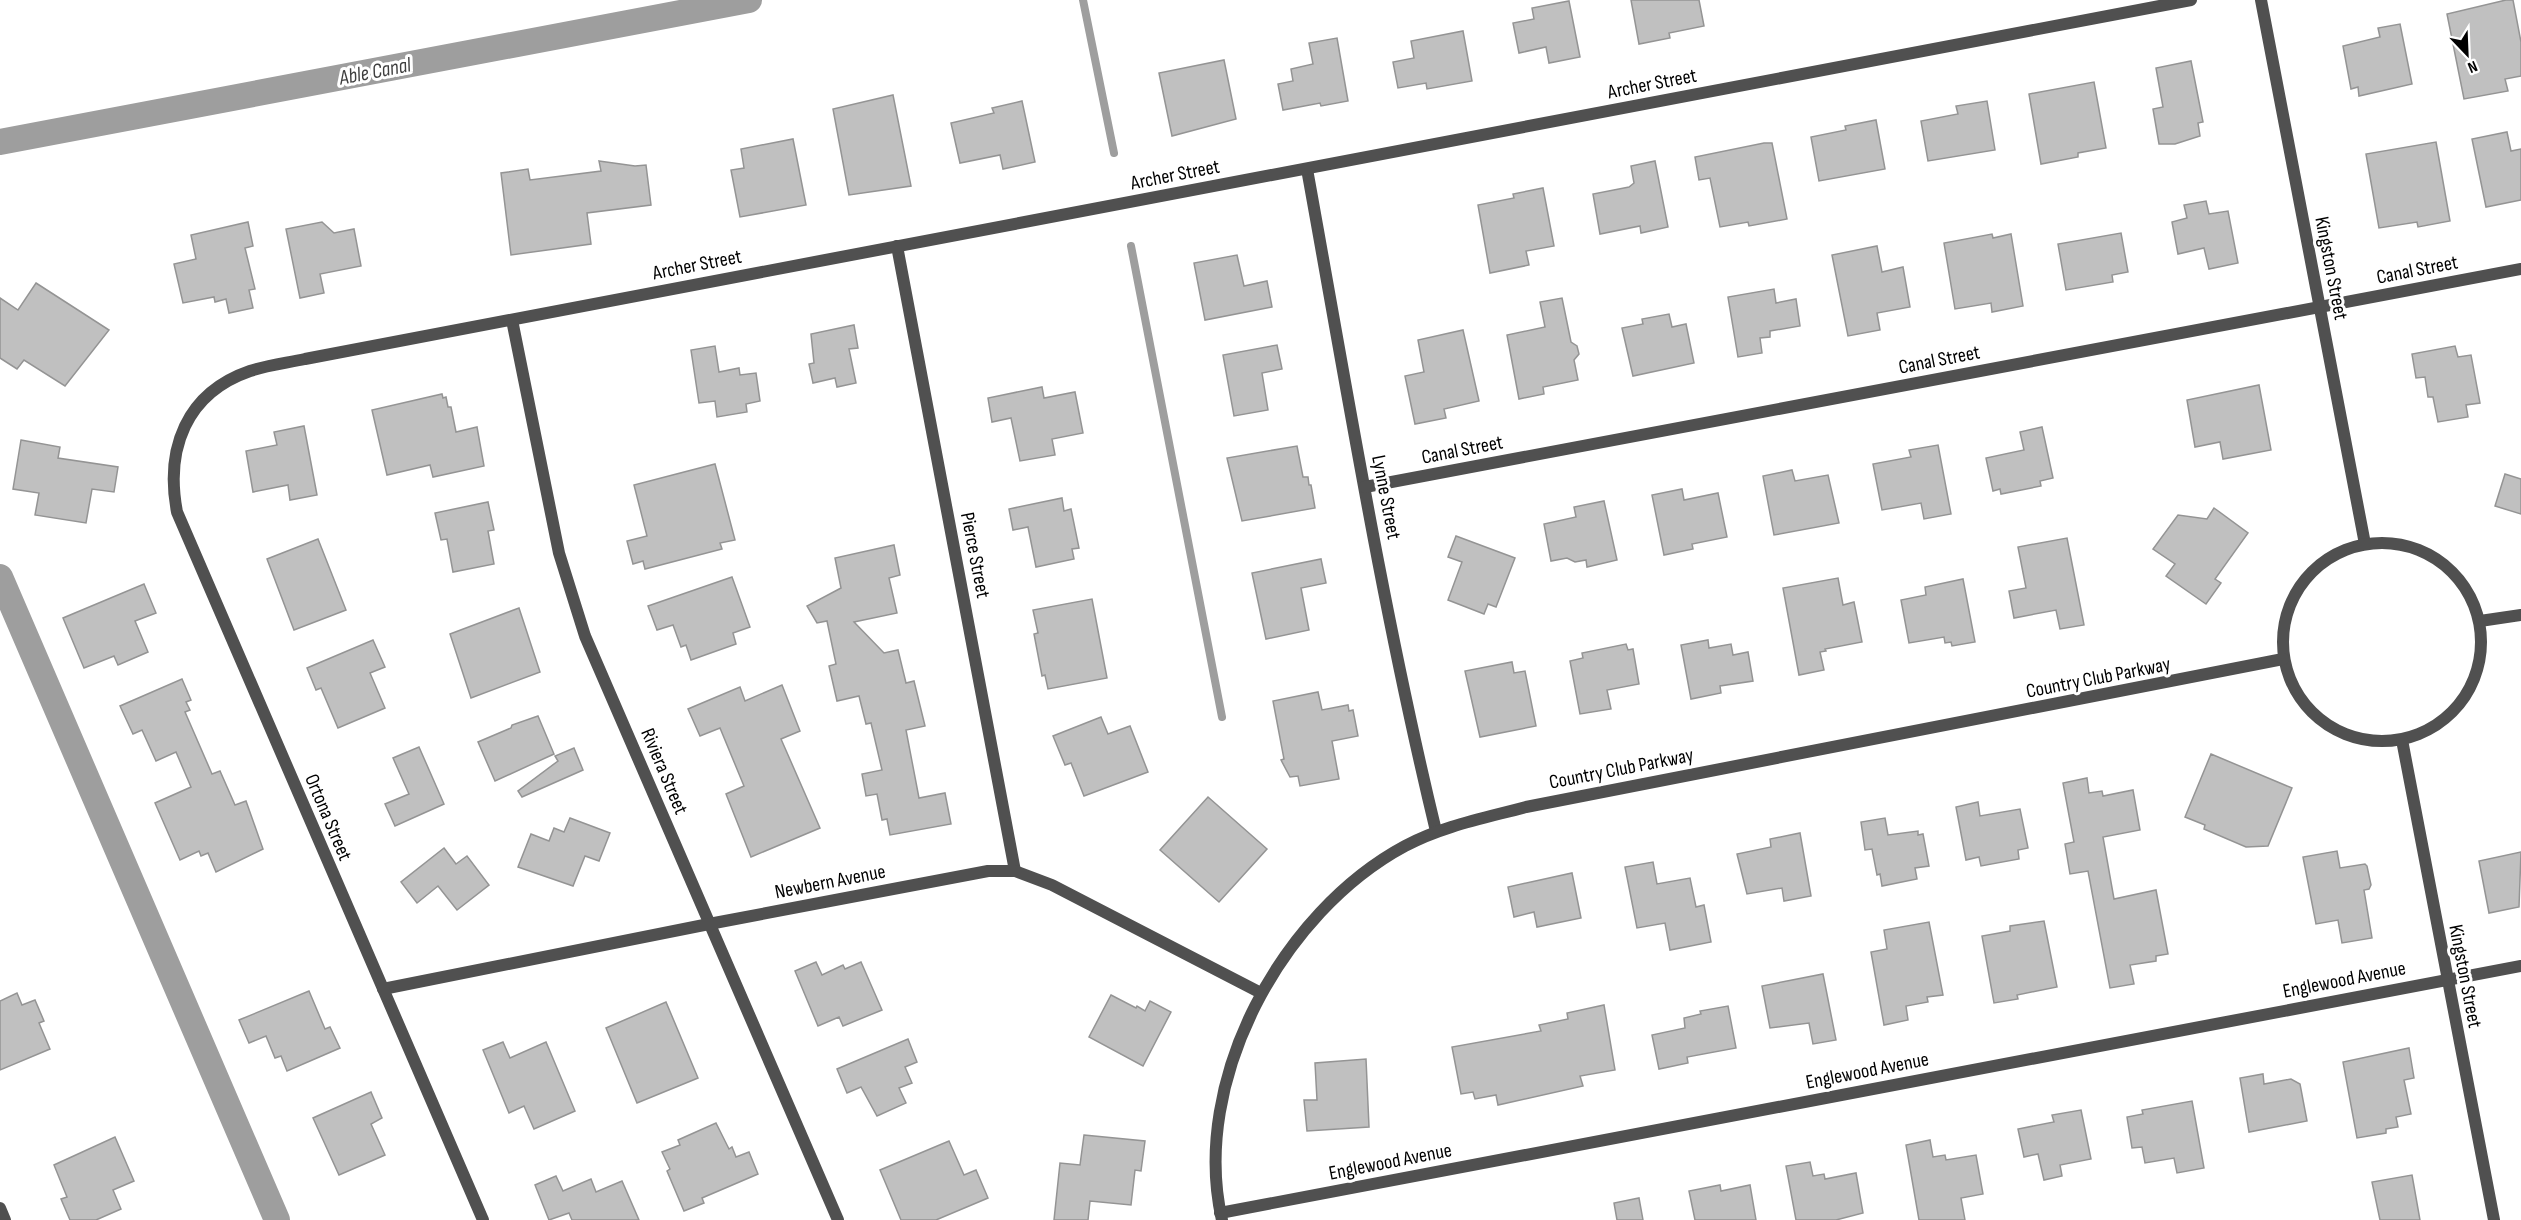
<svg xmlns="http://www.w3.org/2000/svg" width="2521" height="1220" font-family="'Sofia Sans Condensed',sans-serif">
<rect width="100%" height="100%" fill="#fff"/>
<g fill="none" stroke-linecap="round" stroke-linejoin="round">
<g stroke="#9e9e9e" stroke-width="8">
<polyline points="1083,0 1114,153"/>
<polyline points="1131,246 1222,717"/>
</g>
<g stroke="#9e9e9e" stroke-width="26">
<polyline points="0,142 749,0"/>
<polyline points="0,577 277,1220"/>
</g>
</g>
<g fill="#c0c0c0" stroke="#949494" stroke-width="1.5">
<polygon points="1631,0 1699,0 1704,26 1669,33 1670,38 1639,44"/>
<polygon points="2506,0 2513,0 2521,42 2521,76 2505,79 2508,91 2464,99 2447,14"/>
<polygon points="1569,1 1580,57 1549,63 1546,47 1519,53 1513,23 1534,19 1532,8"/>
<polygon points="2400,24 2412,84 2359,96 2358,87 2351,89 2343,46 2380,37 2378,28"/>
<polygon points="1463,31 1472,81 1427,89 1426,83 1398,88 1393,62 1414,58 1411,41"/>
<polygon points="1337,38 1348,101 1321,106 1320,103 1283,110 1278,84 1293,81 1291,69 1313,64 1309,43"/>
<polygon points="1224,60 1236,119 1172,136 1159,73"/>
<polygon points="2191,61 2203,122 2198,123 2200,136 2175,144 2159,144 2153,109 2163,107 2156,68"/>
<polygon points="2094,82 2106,148 2078,153 2078,157 2041,164 2029,94"/>
<polygon points="893,95 911,186 849,195 833,109"/>
<polygon points="1022,101 1035,162 1003,169 1000,155 960,163 951,123 994,113 992,108"/>
<polygon points="1987,101 1995,150 1928,161 1921,121 1958,114 1956,106"/>
<polygon points="1876,120 1885,169 1819,181 1811,137 1846,130 1845,126"/>
<polygon points="2507,132 2511,151 2521,149 2521,200 2486,207 2472,139"/>
<polygon points="793,139 806,205 740,217 731,170 744,168 741,149"/>
<polygon points="2436,142 2450,221 2418,227 2417,222 2379,228 2366,154"/>
<polygon points="1764,143 1772,143 1787,219 1749,226 1748,222 1720,227 1710,178 1699,180 1695,157"/>
<polygon points="599,161 635,166 646,165 651,205 587,213 591,244 511,255 501,173 528,169 530,180 601,171"/>
<polygon points="1655,161 1668,227 1641,233 1640,226 1600,234 1593,194 1629,187 1634,183 1631,166"/>
<polygon points="1543,188 1554,246 1526,251 1529,265 1490,273 1478,205 1514,198 1513,194"/>
<polygon points="2206,201 2209,214 2228,211 2238,263 2209,269 2204,248 2178,254 2172,222 2187,218 2184,205"/>
<polygon points="248,222 253,246 245,248 255,289 249,290 253,308 229,313 226,299 215,302 214,297 183,303 174,264 196,259 191,235"/>
<polygon points="322,222 334,233 354,229 361,266 320,274 324,293 300,298 286,229"/>
<polygon points="2121,233 2128,272 2112,275 2113,282 2066,290 2058,244"/>
<polygon points="1992,234 1993,238 2011,234 2023,306 1992,312 1991,303 1955,309 1944,243"/>
<polygon points="1877,246 1882,272 1903,267 1910,307 1877,313 1880,330 1848,336 1832,255"/>
<polygon points="1237,255 1244,286 1267,281 1272,307 1205,320 1194,263"/>
<polygon points="36,283 109,330 65,386 24,360 17,369 0,358 0,298 18,310"/>
<polygon points="1774,289 1776,303 1796,299 1800,326 1770,331 1770,337 1760,338 1762,353 1738,357 1728,297"/>
<polygon points="1562,298 1571,342 1577,346 1579,354 1574,360 1578,380 1543,387 1544,394 1519,399 1507,335 1545,327 1540,302"/>
<polygon points="1669,314 1672,327 1686,324 1694,363 1633,376 1622,328 1643,324 1642,319"/>
<polygon points="854,325 858,348 849,349 856,383 837,387 835,378 813,383 809,364 814,363 811,334"/>
<polygon points="1463,330 1479,401 1444,409 1446,418 1415,424 1405,376 1424,372 1418,340"/>
<polygon points="1277,345 1282,369 1262,373 1268,410 1234,416 1223,355"/>
<polygon points="715,346 719,372 739,368 740,375 756,373 760,401 746,404 747,412 717,417 715,401 699,403 691,350"/>
<polygon points="2455,346 2458,357 2471,355 2480,403 2466,405 2468,417 2438,422 2433,397 2428,397 2425,377 2416,378 2412,354"/>
<polygon points="2259,385 2271,450 2223,459 2220,442 2195,447 2187,400"/>
<polygon points="1042,387 1044,398 1075,392 1083,433 1052,439 1055,455 1020,461 1011,418 992,422 988,398"/>
<polygon points="442,394 443,398 446,397 448,407 451,407 456,432 477,427 484,466 433,477 430,465 387,475 372,410"/>
<polygon points="304,426 317,495 290,500 288,485 253,492 246,451 277,445 274,432"/>
<polygon points="2042,427 2053,478 2040,481 2041,486 2001,494 2000,489 1993,491 1986,458 2024,450 2020,432"/>
<polygon points="21,440 60,447 58,458 118,467 114,492 92,489 86,523 35,515 39,493 13,489"/>
<polygon points="1938,445 1951,514 1924,519 1921,503 1882,510 1873,464 1911,457 1909,450"/>
<polygon points="1297,446 1303,477 1308,477 1309,485 1311,485 1315,508 1242,521 1227,458"/>
<polygon points="715,464 735,540 720,543 722,549 645,569 643,561 633,564 627,541 647,536 634,485"/>
<polygon points="1792,470 1795,481 1828,475 1839,523 1774,535 1763,476"/>
<polygon points="2505,474 2521,479 2521,514 2495,506"/>
<polygon points="1682,489 1684,500 1718,493 1727,537 1692,544 1693,549 1664,555 1652,495"/>
<polygon points="1062,498 1064,511 1071,509 1079,548 1072,549 1074,559 1036,567 1028,527 1013,530 1009,509"/>
<polygon points="1604,501 1617,560 1587,567 1586,560 1575,562 1567,558 1551,561 1544,524 1576,517 1574,507"/>
<polygon points="488,502 494,530 488,531 494,564 453,572 447,539 441,540 435,513"/>
<polygon points="2214,508 2248,533 2215,579 2221,583 2206,604 2166,576 2175,564 2153,549 2178,515 2207,519"/>
<polygon points="1456,536 1515,558 1496,607 1488,604 1484,614 1448,600 1462,562 1448,557"/>
<polygon points="2067,538 2084,625 2060,629 2056,610 2014,618 2009,591 2026,588 2018,547"/>
<polygon points="318,539 346,610 294,630 267,559"/>
<polygon points="894,545 900,575 889,578 897,613 854,622 884,653 898,650 906,683 914,681 925,726 906,730 919,798 945,793 951,824 890,835 887,819 882,820 877,794 866,796 862,774 882,770 871,723 866,724 859,696 837,701 829,666 836,664 827,621 817,623 807,606 841,588 835,558"/>
<polygon points="1321,559 1326,583 1301,588 1309,630 1266,639 1252,573"/>
<polygon points="732,577 750,627 733,633 736,644 691,660 686,645 681,647 673,625 657,630 648,606"/>
<polygon points="1838,578 1843,605 1854,602 1862,642 1825,649 1826,651 1820,652 1824,670 1799,675 1783,588"/>
<polygon points="1963,579 1975,642 1952,646 1951,642 1945,643 1944,637 1909,643 1901,600 1926,595 1925,587"/>
<polygon points="144,584 156,613 135,621 148,652 118,665 114,656 84,668 63,618"/>
<polygon points="1092,599 1107,678 1048,689 1045,675 1042,676 1034,634 1038,633 1033,610"/>
<polygon points="519,608 540,672 471,698 450,634"/>
<polygon points="373,640 385,667 370,673 385,708 338,728 321,688 316,690 307,668"/>
<polygon points="1708,640 1709,648 1731,644 1733,655 1748,652 1753,681 1720,686 1721,693 1691,699 1681,645"/>
<polygon points="1626,644 1628,650 1633,649 1639,684 1607,690 1611,709 1580,714 1570,661 1583,658 1582,653"/>
<polygon points="1512,662 1514,673 1525,671 1536,726 1480,737 1465,671"/>
<polygon points="182,679 191,700 186,702 190,710 185,712 212,774 220,771 235,805 246,801 263,849 216,872 208,853 201,856 199,851 180,860 155,803 191,787 176,752 156,761 142,730 133,734 120,706"/>
<polygon points="782,685 800,731 781,739 820,828 751,857 726,794 744,786 720,728 700,736 688,709 740,687 745,701"/>
<polygon points="1318,692 1322,710 1348,705 1349,711 1353,710 1358,736 1332,741 1339,779 1300,786 1298,776 1290,777 1281,760 1284,759 1273,701"/>
<polygon points="538,716 554,754 495,781 478,742 511,728 512,725"/>
<polygon points="1101,717 1108,734 1130,726 1148,772 1084,796 1071,763 1065,765 1053,736"/>
<polygon points="419,747 444,804 395,826 385,804 409,794 393,758"/>
<polygon points="574,748 583,770 522,797 518,791 558,761 555,756"/>
<polygon points="2211,754 2292,788 2268,846 2246,847 2204,829 2205,825 2185,817"/>
<polygon points="2087,778 2089,793 2102,791 2103,796 2133,790 2140,830 2103,837 2114,899 2156,890 2168,954 2156,956 2156,961 2130,965 2134,984 2110,988 2088,871 2070,874 2065,844 2074,842 2063,783"/>
<polygon points="1208,797 1267,849 1219,902 1160,850"/>
<polygon points="1978,802 1980,816 2020,809 2028,848 2018,850 2019,859 1981,866 1979,857 1966,860 1956,807"/>
<polygon points="570,818 610,833 599,861 585,856 573,886 518,867 531,834 549,841 554,828 564,832"/>
<polygon points="1885,818 1888,835 1918,831 1918,835 1923,834 1929,866 1915,868 1917,879 1882,886 1880,874 1877,875 1872,849 1865,850 1861,822"/>
<polygon points="1800,833 1811,896 1784,901 1782,888 1747,894 1737,854 1771,847 1770,839"/>
<polygon points="444,848 456,864 467,856 489,885 457,910 438,886 417,903 401,882"/>
<polygon points="2337,851 2340,868 2365,864 2367,866 2371,885 2369,889 2364,890 2372,938 2342,943 2338,920 2316,924 2303,857"/>
<polygon points="2521,852 2519,907 2489,913 2479,861"/>
<polygon points="1653,862 1657,884 1690,878 1696,907 1704,905 1711,942 1670,950 1665,923 1637,928 1625,867"/>
<polygon points="1572,873 1581,918 1537,927 1534,912 1514,917 1508,887"/>
<polygon points="2044,921 2057,987 2017,995 2018,999 1994,1003 1982,936 2010,931 2010,926"/>
<polygon points="1929,922 1943,995 1927,997 1928,1002 1906,1006 1908,1020 1884,1025 1871,952 1887,949 1884,930"/>
<polygon points="816,962 822,975 843,965 845,969 861,962 882,1010 843,1026 839,1017 818,1026 795,971"/>
<polygon points="1823,974 1836,1040 1813,1044 1809,1023 1770,1028 1762,986"/>
<polygon points="309,991 325,1029 330,1027 340,1048 287,1071 281,1056 275,1058 266,1036 249,1043 239,1020"/>
<polygon points="17,993 22,1005 35,1000 44,1021 39,1023 50,1049 0,1070 0,1001"/>
<polygon points="1111,995 1136,1008 1137,1006 1145,1011 1150,1001 1171,1012 1143,1066 1089,1037"/>
<polygon points="666,1002 698,1078 637,1103 606,1028"/>
<polygon points="1604,1005 1615,1070 1580,1076 1583,1086 1498,1105 1496,1095 1475,1099 1473,1092 1461,1094 1452,1047 1541,1031 1539,1025 1568,1019 1567,1013"/>
<polygon points="1728,1006 1736,1048 1687,1057 1688,1063 1659,1069 1652,1035 1685,1028 1684,1018 1701,1014 1700,1011"/>
<polygon points="908,1039 917,1062 905,1067 912,1083 899,1088 906,1103 877,1116 861,1087 847,1093 837,1069"/>
<polygon points="503,1042 510,1058 546,1042 575,1111 534,1129 524,1106 509,1113 483,1050"/>
<polygon points="2409,1048 2414,1078 2404,1080 2411,1114 2396,1117 2398,1127 2386,1129 2386,1133 2357,1138 2343,1062"/>
<polygon points="1366,1059 1369,1127 1307,1131 1304,1100 1317,1100 1315,1063"/>
<polygon points="2263,1074 2264,1084 2291,1079 2300,1084 2307,1121 2249,1132 2240,1078"/>
<polygon points="371,1092 382,1118 371,1124 385,1155 339,1175 313,1118"/>
<polygon points="2192,1101 2204,1168 2177,1173 2174,1158 2145,1163 2142,1147 2132,1148 2127,1117 2143,1114 2142,1110"/>
<polygon points="2081,1110 2091,1159 2060,1165 2062,1176 2044,1180 2038,1154 2024,1157 2018,1129 2054,1122 2052,1115"/>
<polygon points="716,1123 729,1149 732,1147 736,1157 749,1152 758,1174 702,1198 704,1203 684,1211 667,1171 670,1169 662,1152 680,1145 678,1140"/>
<polygon points="1084,1135 1145,1141 1141,1171 1135,1170 1131,1205 1090,1201 1088,1220 1054,1220 1060,1163 1080,1165"/>
<polygon points="115,1137 134,1181 113,1190 121,1209 96,1220 70,1220 61,1199 67,1197 54,1165"/>
<polygon points="1930,1140 1933,1157 1945,1155 1946,1160 1976,1155 1983,1194 1961,1198 1965,1220 1919,1220 1906,1145"/>
<polygon points="949,1141 964,1175 976,1170 988,1198 936,1220 901,1220 880,1170"/>
<polygon points="1810,1162 1813,1176 1824,1174 1825,1179 1856,1173 1863,1213 1836,1220 1796,1220 1786,1166"/>
<polygon points="2412,1175 2420,1220 2380,1220 2372,1182"/>
<polygon points="556,1176 563,1191 591,1179 596,1192 622,1181 639,1220 572,1220 569,1213 549,1220 535,1185"/>
<polygon points="1720,1185 1721,1191 1750,1185 1756,1220 1695,1220 1689,1191"/>
<polygon points="1639,1198 1643,1220 1617,1220 1614,1203"/>
</g>
<g fill="none" stroke-linecap="round" stroke-linejoin="round">
<g stroke="#505050" stroke-width="12">
<polyline points="2261,0 2365,544"/>
<path d="M1307,169c40,221 76,443 129,662"/>
<polyline points="897,246 1015,871"/>
<polyline points="512,320 559,553 585,636 838,1220"/>
<polyline points="1365,487 2521,269"/>
<circle cx="2382" cy="642" r="99"/>
<polyline points="2480,621 2521,615"/>
<polyline points="2402,740 2494,1220"/>
<polyline points="383,989 709,924 988,871 1015,871 1052,885 1261,993"/>
<polyline points="0,1208 5,1220"/>
<polyline points="1220,1213 2521,966"/>
<path d="M483,1220l-306,-708c-12,-63 9,-119 73,-141 18,-6 37,-8 55,-12l1886,-359"/>
<path d="M1222,1220c-32,-139 60,-308 183,-374 37,-20 80,-28 121,-39l757,-148"/>
</g>
</g>
<g text-anchor="middle" stroke-width="6" stroke-linejoin="round" paint-order="stroke">
<g font-size="20" fill="#000" stroke="#fff">
<text transform="translate(1652 83) rotate(-11)" y="7">Archer Street</text>
<text transform="translate(1175 174) rotate(-11)" y="7">Archer Street</text>
<text transform="translate(697 264) rotate(-11)" y="7">Archer Street</text>
<text transform="translate(2332 268) rotate(79)" y="7">Kingston Street</text>
<text transform="translate(2417 269) rotate(-11)" y="7">Canal Street</text>
<text transform="translate(1939 359) rotate(-11)" y="7">Canal Street</text>
<text transform="translate(1462 449) rotate(-11)" y="7">Canal Street</text>
<text transform="translate(1387 497) rotate(79)" y="7">Lynne Street</text>
<text transform="translate(976 555) rotate(79)" y="7">Pierce Street</text>
<text transform="translate(2098 677) rotate(-11)" y="7">Country Club Parkway</text>
<text transform="translate(1621 768) rotate(-11)" y="7">Country Club Parkway</text>
<text transform="translate(665 771) rotate(67)" y="7">Riviera Street</text>
<text transform="translate(329 817) rotate(67)" y="7">Ortona Street</text>
<text transform="translate(830 881) rotate(-11)" y="7">Newbern Avenue</text>
<text transform="translate(2466 976) rotate(79)" y="7">Kingston Street</text>
<text transform="translate(2344 979) rotate(-11)" y="7">Englewood Avenue</text>
<text transform="translate(1867 1070) rotate(-11)" y="7">Englewood Avenue</text>
<text transform="translate(1390 1161) rotate(-11)" y="7">Englewood Avenue</text>
</g>
<g font-size="21" font-style="italic" fill="#3f3f3f" stroke="#fff">
<text transform="translate(375 71) rotate(-11)" y="7">Able Canal</text>
</g>
</g>
<g transform="translate(2467 54) rotate(157)" stroke="#ffffff" stroke-width="4.5" paint-order="stroke">
<path d="M0-4.5L10 22L0 15L-10 22Z" fill="#000000"/>
<text y="-9" font-size="16" font-weight="bold" text-anchor="middle" fill="#000000">N</text>
</g>
</svg>
